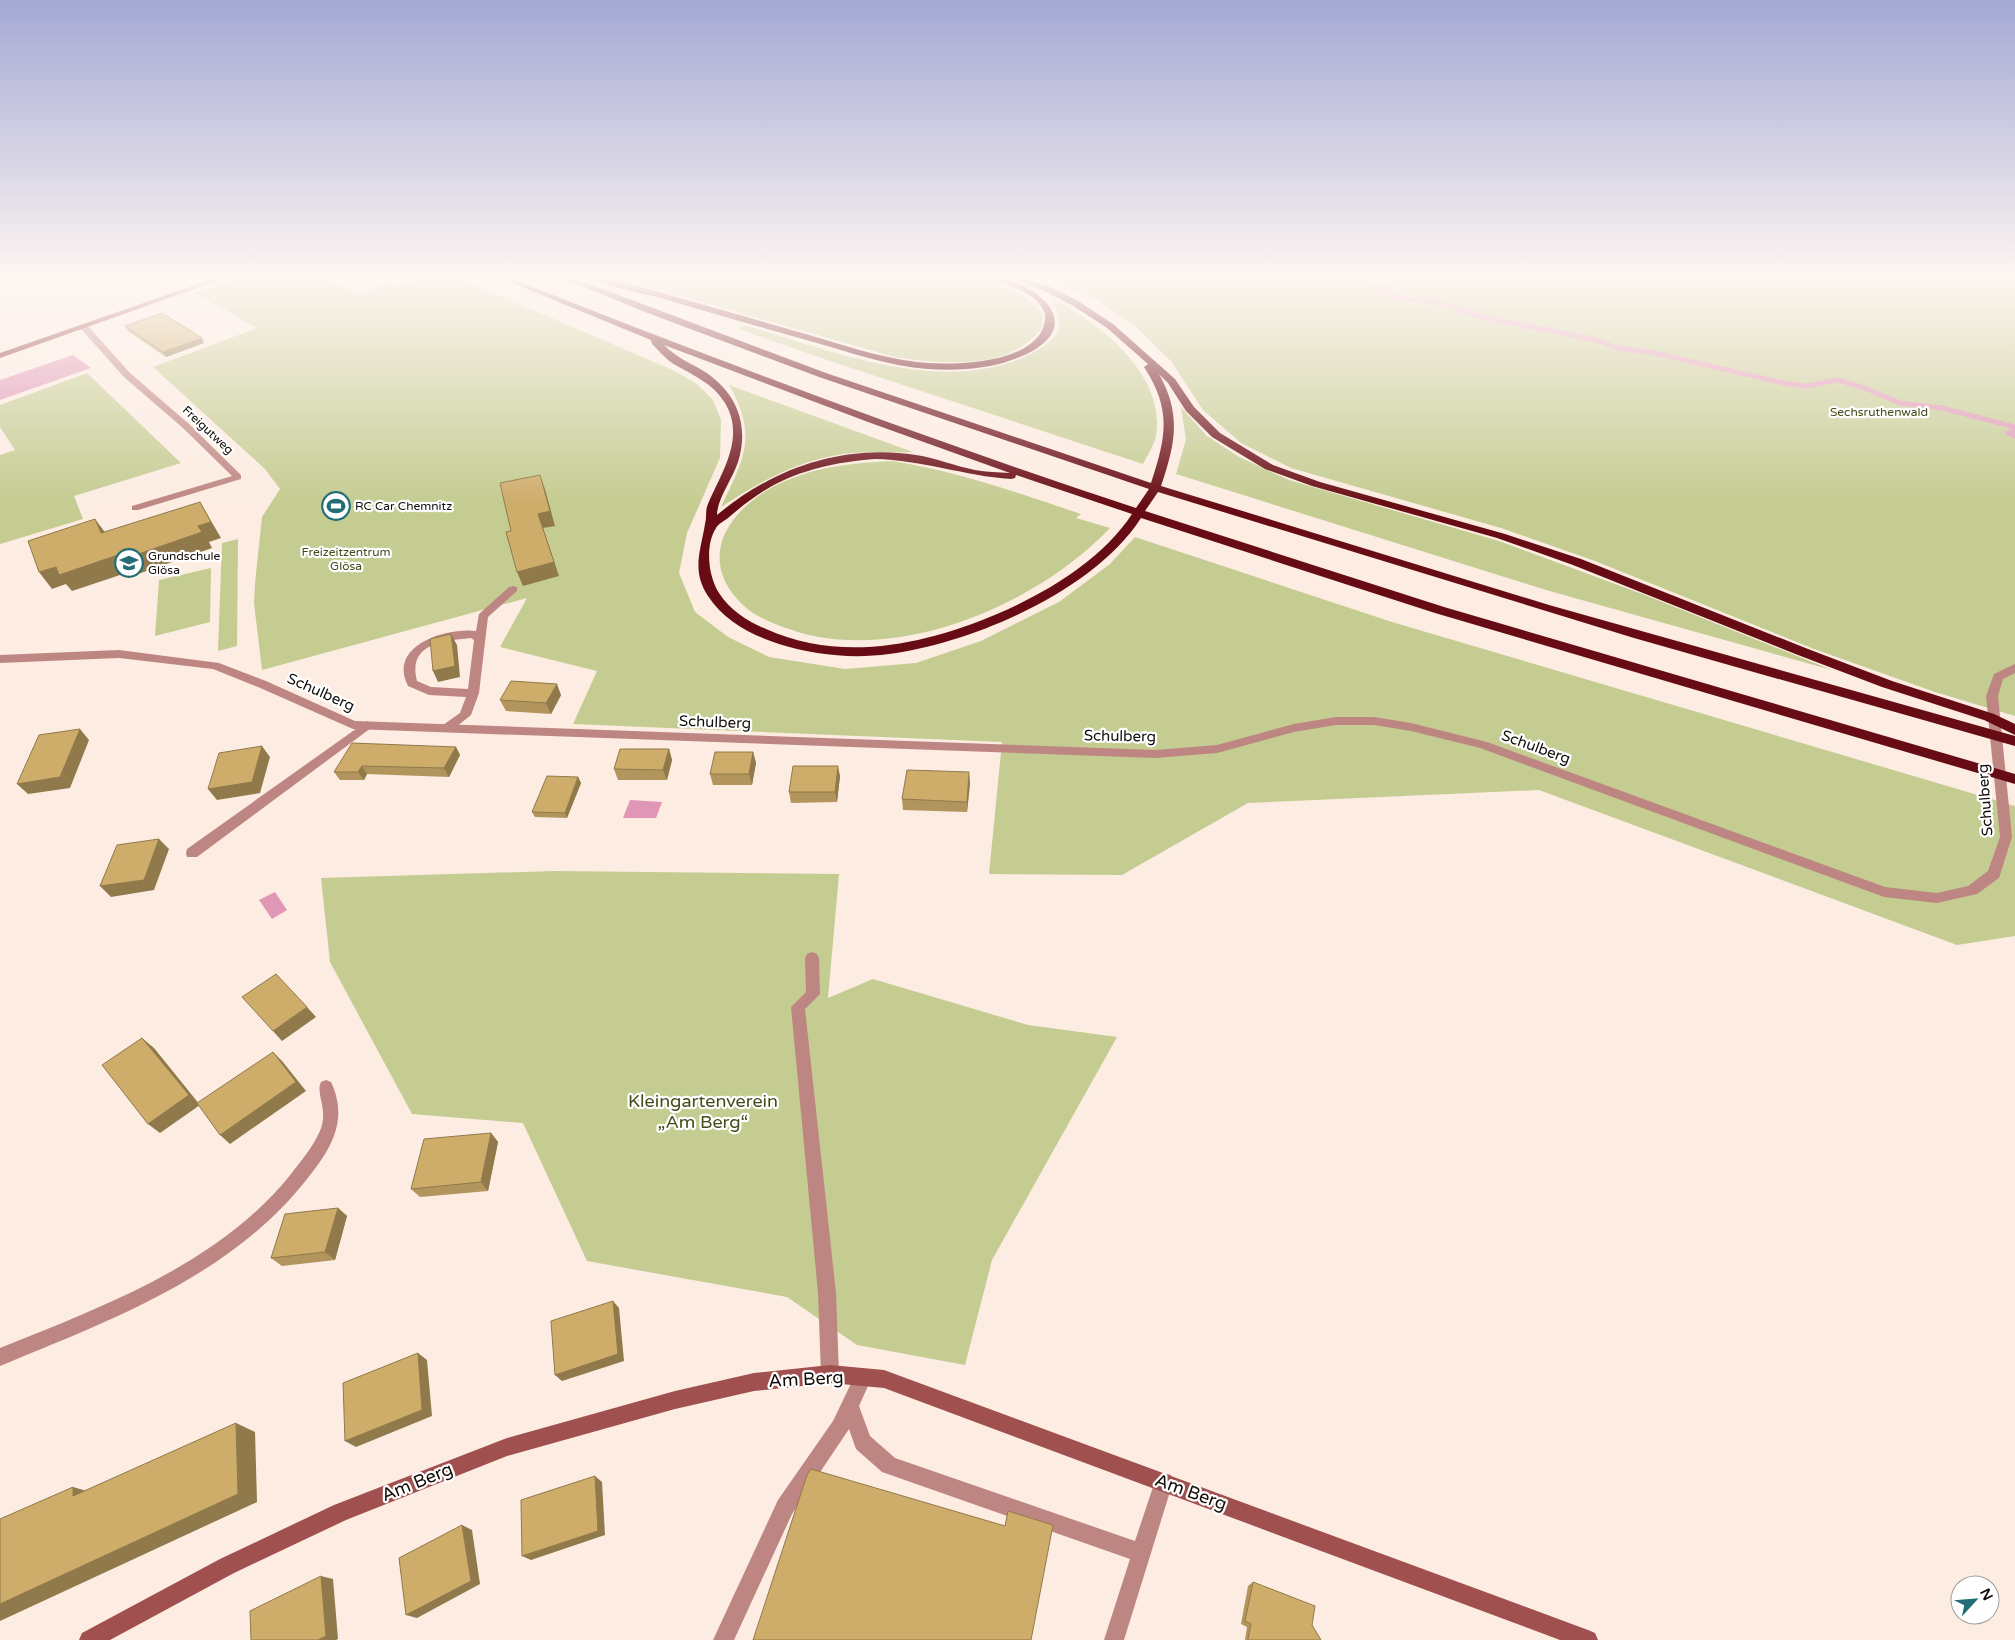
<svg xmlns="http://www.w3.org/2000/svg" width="2015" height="1640" font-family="'Varela Round',sans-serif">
<rect width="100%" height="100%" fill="#fcece2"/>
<g fill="#c4cc91">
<polygon points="246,276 318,276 359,293 388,283 398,287 426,276 454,276 675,371 697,384 713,400 721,420 720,458 687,533 679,573 695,612 728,637 769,657 845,669 916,663 981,641 1059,602 1110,564 1135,537 1392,622 2015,806 2015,936 1957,945 1539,790 1248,803 1122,875 989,874 1002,742 573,724 597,671 500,647 527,598 262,670 254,603 255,583 262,517 280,489 265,469 153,367 257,328 195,293"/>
<path d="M612,276h363c29,9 49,15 68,39 -1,4 0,12 -3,15 -2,4 -8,8 -11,11 -34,29 -94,22 -135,16z"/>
<polygon points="1043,276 2015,276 2015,716 1935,692 1814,649 1595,561 1501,528 1291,468 1241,443 1203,410 1171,361 1136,327 1097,300"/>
<path d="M1051,298c48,25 115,75 105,138 -2,9 -9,20 -13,28l-313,-103 -92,-32 6,-4c88,26 214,78 300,21 21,-14 18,-28 7,-48z"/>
<polygon points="87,373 181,463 74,496 83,519 0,544 0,455 15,450 0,427 0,405"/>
<path d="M729,385l184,67c-23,1 -47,-1 -70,2 -46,7 -84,28 -122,53 23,-49 37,-71 8,-122z"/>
<polygon points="1181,407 1207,436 1239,457 1289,480 1499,541 1645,595 1832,670 1546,590 1176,474 1186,439"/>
<path d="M892,461c65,10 126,32 189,53l-5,4 34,10c-71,75 -205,133 -309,105 -19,-6 -41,-13 -57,-27 -52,-49 -13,-101 41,-125 34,-15 70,-18 107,-20z"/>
<polygon points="238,539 237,646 218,651 222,543"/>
<polygon points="211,568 210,622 155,636 159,580"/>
<polygon points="554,871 839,874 828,998 873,979 1028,1025 1117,1037 992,1260 965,1365 857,1345 787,1297 587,1261 523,1123 412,1114 330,962 321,878"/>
</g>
<g fill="#df97b5">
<polygon points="73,355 91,368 0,400 0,380"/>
<polygon points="630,800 662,802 656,818 623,818"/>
<polygon points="275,892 287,910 272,919 259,900"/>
</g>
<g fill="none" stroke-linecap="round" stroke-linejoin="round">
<g stroke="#df97b5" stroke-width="5">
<polyline points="1325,276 1385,288 1390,290 1386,293 1405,299 1436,301 1478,316 1596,340 1618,348 1655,353 1783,383 1807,386 1837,380 1862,387 1900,403 1942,408 2015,427"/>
<polyline points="2015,431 2008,433 2015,436"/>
</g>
<g fill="#be8682" fill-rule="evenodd">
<path d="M513,586l4,1v4l-29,26 -9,76 -8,22 -20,16h-8l-2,-3 2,-3 17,-12 6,-16 -37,-2 -21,-9c-21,-40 38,-59 68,-55l3,-17 30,-27zM471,638l3,2 -6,49 -37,-2 -14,-6c-10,-38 27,-40 54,-43z"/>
<polygon points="367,721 373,725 371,728 197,857 187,857 186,853 187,849"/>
<polygon points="812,952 817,954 819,958 820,994 805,1009 836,1293 839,1374 836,1380 830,1383 824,1380 821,1374 818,1293 791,1007 806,992 805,958 807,954"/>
<path d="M326,1080l5,2c18,38 0,67 -24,97 -76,97 -196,141 -307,187v-18c104,-42 219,-84 291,-174 10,-13 21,-26 28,-41 11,-22 -4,-39 2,-51z"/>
<polygon points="863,1368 869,1371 872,1377 859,1406 870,1436 895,1458 1135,1541 1157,1475 1164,1473 1171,1475 1173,1482 1124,1640 1104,1640 1130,1559 882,1472 856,1449 849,1429 792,1514 734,1640 713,1640 778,1500 833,1421 857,1371"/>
</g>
<g fill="#be8682" fill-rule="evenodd">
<polygon points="80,324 86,324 130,373 189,424 241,475 241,479 138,510 132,510 132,506 232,476 183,428 124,377 80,328"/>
<polygon points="119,650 219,663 266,681 355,721 1156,750 1217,745 1294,724 1336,717 1374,717 1411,723 1487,742 1885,887 1937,893 1968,886 1988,871 2000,837 1986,696 1994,674 2015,664 2015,673 2003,679 1998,696 2012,837 1999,878 1977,894 1937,903 1884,897 1480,748 1411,731 1374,725 1336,725 1294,732 1217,753 1156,758 353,729 258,687 213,669 119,658 0,663 0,655"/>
</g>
<polygon fill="#a0514f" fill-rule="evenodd" points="830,1365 884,1370 1588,1630 1595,1633 1598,1640 1560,1640 884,1388 830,1383 754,1391 675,1409 507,1456 346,1520 234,1573 110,1640 79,1640 82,1633 220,1559 334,1505 507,1438 675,1391 754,1373"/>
<polygon fill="#88282a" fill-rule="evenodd" points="221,276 231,276 0,358 0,353"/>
<g fill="#670c14" fill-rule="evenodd">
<path d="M495,276h10c209,83 418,162 631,232l13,-19 -330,-112 -174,-65 -87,-36h10l258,97 325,110c15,-46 21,-73 -7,-116l4,-3 -41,-36 -35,-23 -30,-15 -36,-14h11l31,10 30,15 35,23 62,55 19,28 26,26 53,32 47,17 185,52 76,25 227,90 84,32 102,33 21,10v11l-31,-15 -102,-33 -84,-32 -225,-90 -76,-27 -185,-52 -47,-17 -53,-32 -26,-26 -18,-28 -9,-9c23,41 16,70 2,112l388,119 466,131v10l-381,-108 -476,-146 -13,19 299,96 571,167v10l-580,-171 -294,-95c-47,73 -168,125 -252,136 -37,5 -75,1 -110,-10 -28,-9 -55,-23 -71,-48 -17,-26 -7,-46 -3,-72 2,-7 0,-14 3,-20 13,-31 38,-66 17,-101 -13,-21 -33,-28 -53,-40 -7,-5 -14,-13 -20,-19l-1,-4zM664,345l204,77 142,51c-12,-1 -24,-1 -35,-3 -20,-4 -39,-12 -59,-15 -73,-11 -143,13 -199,60 0,-16 16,-37 21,-53 12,-38 -2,-71 -36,-92 -14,-8 -26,-13 -38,-25zM875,459c47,1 90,17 136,20l4,-1 1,-3 116,39c-30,46 -86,79 -135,100 -73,31 -156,49 -231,15 -18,-7 -36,-19 -47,-36 -11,-17 -14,-48 -3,-65 2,-4 8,-7 12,-10 23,-20 47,-37 77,-46 23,-8 46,-11 70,-13z"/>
<path d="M589,276h12c64,18 129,36 194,55 40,11 80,26 122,31 33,4 131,3 128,-48 -7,-23 -41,-30 -62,-36l-1,-2c50,0 112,49 40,80 -29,13 -63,15 -94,13 -40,-3 -79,-17 -118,-28 -50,-14 -99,-28 -149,-43 -16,-4 -62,-13 -72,-22z"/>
</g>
</g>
<g fill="#b1955c">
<polygon points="125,326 204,343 166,357 128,331"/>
<polygon points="561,695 551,714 506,711 500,700"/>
<polygon points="456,747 460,755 449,777 367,774 364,780 340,780 334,772"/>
<polygon points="669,749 672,760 667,780 618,780 614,769"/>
<polygon points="753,752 756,763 752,785 713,785 710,774"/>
<polygon points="840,776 837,802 791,803 789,792"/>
<polygon points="578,777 581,783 567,818 535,817 532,812"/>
<polygon points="970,783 967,812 903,810 902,799"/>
<polygon points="491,1133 498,1142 488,1191 420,1197 411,1189"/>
<polygon points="338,1208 347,1216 335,1260 282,1266 271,1258"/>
<polygon points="1253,1582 1312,1625 1321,1640 1245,1640 1247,1627 1241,1624 1248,1586"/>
</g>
<g fill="#90794b">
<polygon points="202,338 204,343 166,357 163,352"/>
<polygon points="540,475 545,489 555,526 543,528 559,576 523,586 517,572"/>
<polygon points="200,502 221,538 209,542 212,548 138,574 135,570 72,591 66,584 52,589 39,572 56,567 198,526"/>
<polygon points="95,519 107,535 101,533"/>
<polygon points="451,634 457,645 460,677 438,682 433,671"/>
<polygon points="557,684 561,695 551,714 546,703"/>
<polygon points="80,729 89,740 70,788 28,794 17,784"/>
<polygon points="262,746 270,757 260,793 217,800 208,789"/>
<polygon points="456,747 460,755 449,777 444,768"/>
<polygon points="669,749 672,760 667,780 663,770"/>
<polygon points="753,752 756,763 752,785 749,774"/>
<polygon points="362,766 367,774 364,780 358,772"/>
<polygon points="838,766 840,776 837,802 835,792"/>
<polygon points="969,772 970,783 967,812 967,802"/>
<polygon points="578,777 581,783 567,818 565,813"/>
<polygon points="159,839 169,849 154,890 111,897 100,886"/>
<polygon points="307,1007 316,1017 282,1041 273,1031"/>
<polygon points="142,1038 154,1048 200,1105 160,1133 148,1124"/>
<polygon points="273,1052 282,1061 306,1091 230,1144 220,1135"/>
<polygon points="491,1133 498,1142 488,1191 481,1182"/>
<polygon points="338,1208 347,1216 335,1260 325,1252"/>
<polygon points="613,1301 619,1308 624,1361 562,1381 555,1375"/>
<polygon points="418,1353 427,1360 432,1416 356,1447 345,1441"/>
<polygon points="236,1423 255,1432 257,1502 0,1621 0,1604"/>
<polygon points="595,1476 602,1482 605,1535 531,1560 522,1556"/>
<polygon points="73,1487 97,1494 73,1496"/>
<polygon points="462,1525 472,1530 480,1584 417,1618 406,1615"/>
<polygon points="321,1576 333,1579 338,1639 336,1640 318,1640"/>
</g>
<g fill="#cead6b" stroke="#90794b">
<polygon points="162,313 202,338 163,352 125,326"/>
<polygon points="540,475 550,511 538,514 554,562 517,572 506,532 511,531 500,483"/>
<polygon points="200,502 211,522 198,526 202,532 127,558 124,553 59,575 56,567 39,572 28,541 95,519 101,533"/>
<polygon points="451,634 455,666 433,671 430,639"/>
<polygon points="511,681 557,684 546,703 500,700"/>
<polygon points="80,729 60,777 17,784 39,735"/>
<polygon points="352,743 456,747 444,768 362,766 358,772 334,772"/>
<polygon points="262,746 252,782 208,789 219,753"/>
<polygon points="620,749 669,749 663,770 614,769"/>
<polygon points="715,752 753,752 749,774 710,774"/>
<polygon points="793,766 838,766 835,792 789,792"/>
<polygon points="907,770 969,772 967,802 902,799"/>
<polygon points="547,776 578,777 565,813 532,812"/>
<polygon points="159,839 144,880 100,886 117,845"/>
<polygon points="276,974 307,1007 273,1031 242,997"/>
<polygon points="142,1038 189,1095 148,1124 102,1065"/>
<polygon points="273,1052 296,1082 220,1135 197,1103"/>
<polygon points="491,1133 481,1182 411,1189 424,1139"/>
<polygon points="338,1208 325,1252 271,1258 285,1214"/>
<polygon points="613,1301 618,1354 555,1375 551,1321"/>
<polygon points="418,1353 422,1410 345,1441 343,1383"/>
<polygon points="236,1423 238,1494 0,1604 0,1519 73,1487 73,1496"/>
<polygon points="811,1469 1005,1526 1008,1511 1053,1525 1031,1640 753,1640 807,1475"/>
<polygon points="595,1476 598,1531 522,1556 521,1500"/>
<polygon points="462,1525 471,1581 406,1615 399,1558"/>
<polygon points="321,1576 326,1636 318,1640 251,1640 250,1611"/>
<polygon points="1253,1582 1315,1606 1312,1625 1321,1640 1248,1640 1251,1624 1245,1621"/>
</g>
<linearGradient id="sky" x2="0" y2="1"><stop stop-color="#a4a8d4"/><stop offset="0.55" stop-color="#fef6f2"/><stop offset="1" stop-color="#fef6f2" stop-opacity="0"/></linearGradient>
<rect width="2015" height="505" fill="url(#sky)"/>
<defs>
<symbol id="stadium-ring" viewBox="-11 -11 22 22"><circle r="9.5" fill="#fff" stroke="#236e76" stroke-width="1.5"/><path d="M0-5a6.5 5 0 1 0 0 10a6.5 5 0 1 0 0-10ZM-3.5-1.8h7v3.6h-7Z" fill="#236e76"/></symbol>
<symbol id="school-ring" viewBox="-11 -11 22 22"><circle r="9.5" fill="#fff" stroke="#236e76" stroke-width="1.5"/><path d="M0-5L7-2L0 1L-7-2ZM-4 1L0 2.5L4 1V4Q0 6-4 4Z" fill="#236e76"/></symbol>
</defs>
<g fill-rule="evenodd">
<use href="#stadium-ring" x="320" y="490" width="32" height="32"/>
<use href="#school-ring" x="113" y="547" width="32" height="32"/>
</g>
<g text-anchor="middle" stroke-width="4.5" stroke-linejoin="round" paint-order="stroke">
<g font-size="12" fill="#464b17" stroke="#fff">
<text x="1879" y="416">Sechsruthenwald</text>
<text x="346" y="556">Freizeitzentrum<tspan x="346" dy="14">Glösa</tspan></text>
</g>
<g font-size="12" fill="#120c09" stroke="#fff">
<text transform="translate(208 430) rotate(43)" y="4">Freigutweg</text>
</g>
<g font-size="12" fill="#120c09" stroke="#fff" text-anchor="start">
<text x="355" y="510">RC Car Chemnitz</text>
<text x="148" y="560">Grundschule<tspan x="148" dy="14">Glösa</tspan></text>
</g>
<g font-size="15" fill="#120c09" stroke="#fff">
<text transform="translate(321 692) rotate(24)" y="5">Schulberg</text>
<text transform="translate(715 722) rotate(2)" y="5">Schulberg</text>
<text transform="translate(1120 736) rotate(1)" y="5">Schulberg</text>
<text transform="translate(1536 747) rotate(20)" y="5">Schulberg</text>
<text transform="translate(1985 800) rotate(-94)" y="5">Schulberg</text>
</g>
<g font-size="18" fill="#464b17" stroke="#fff">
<text x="703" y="1107">Kleingartenverein<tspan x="703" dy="21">„Am Berg“</tspan></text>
</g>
<g font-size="18" fill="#120c09" stroke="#fff">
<text transform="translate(806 1379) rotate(-3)" y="6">Am Berg</text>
<text transform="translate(417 1482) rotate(-22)" y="6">Am Berg</text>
<text transform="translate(1191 1492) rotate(20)" y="6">Am Berg</text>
</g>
</g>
<g transform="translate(1975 1600) rotate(64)"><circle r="24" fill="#ffffff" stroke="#a09e9d"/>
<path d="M0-4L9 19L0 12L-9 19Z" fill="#236e76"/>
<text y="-8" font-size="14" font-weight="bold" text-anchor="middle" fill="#120c09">N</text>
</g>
</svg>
